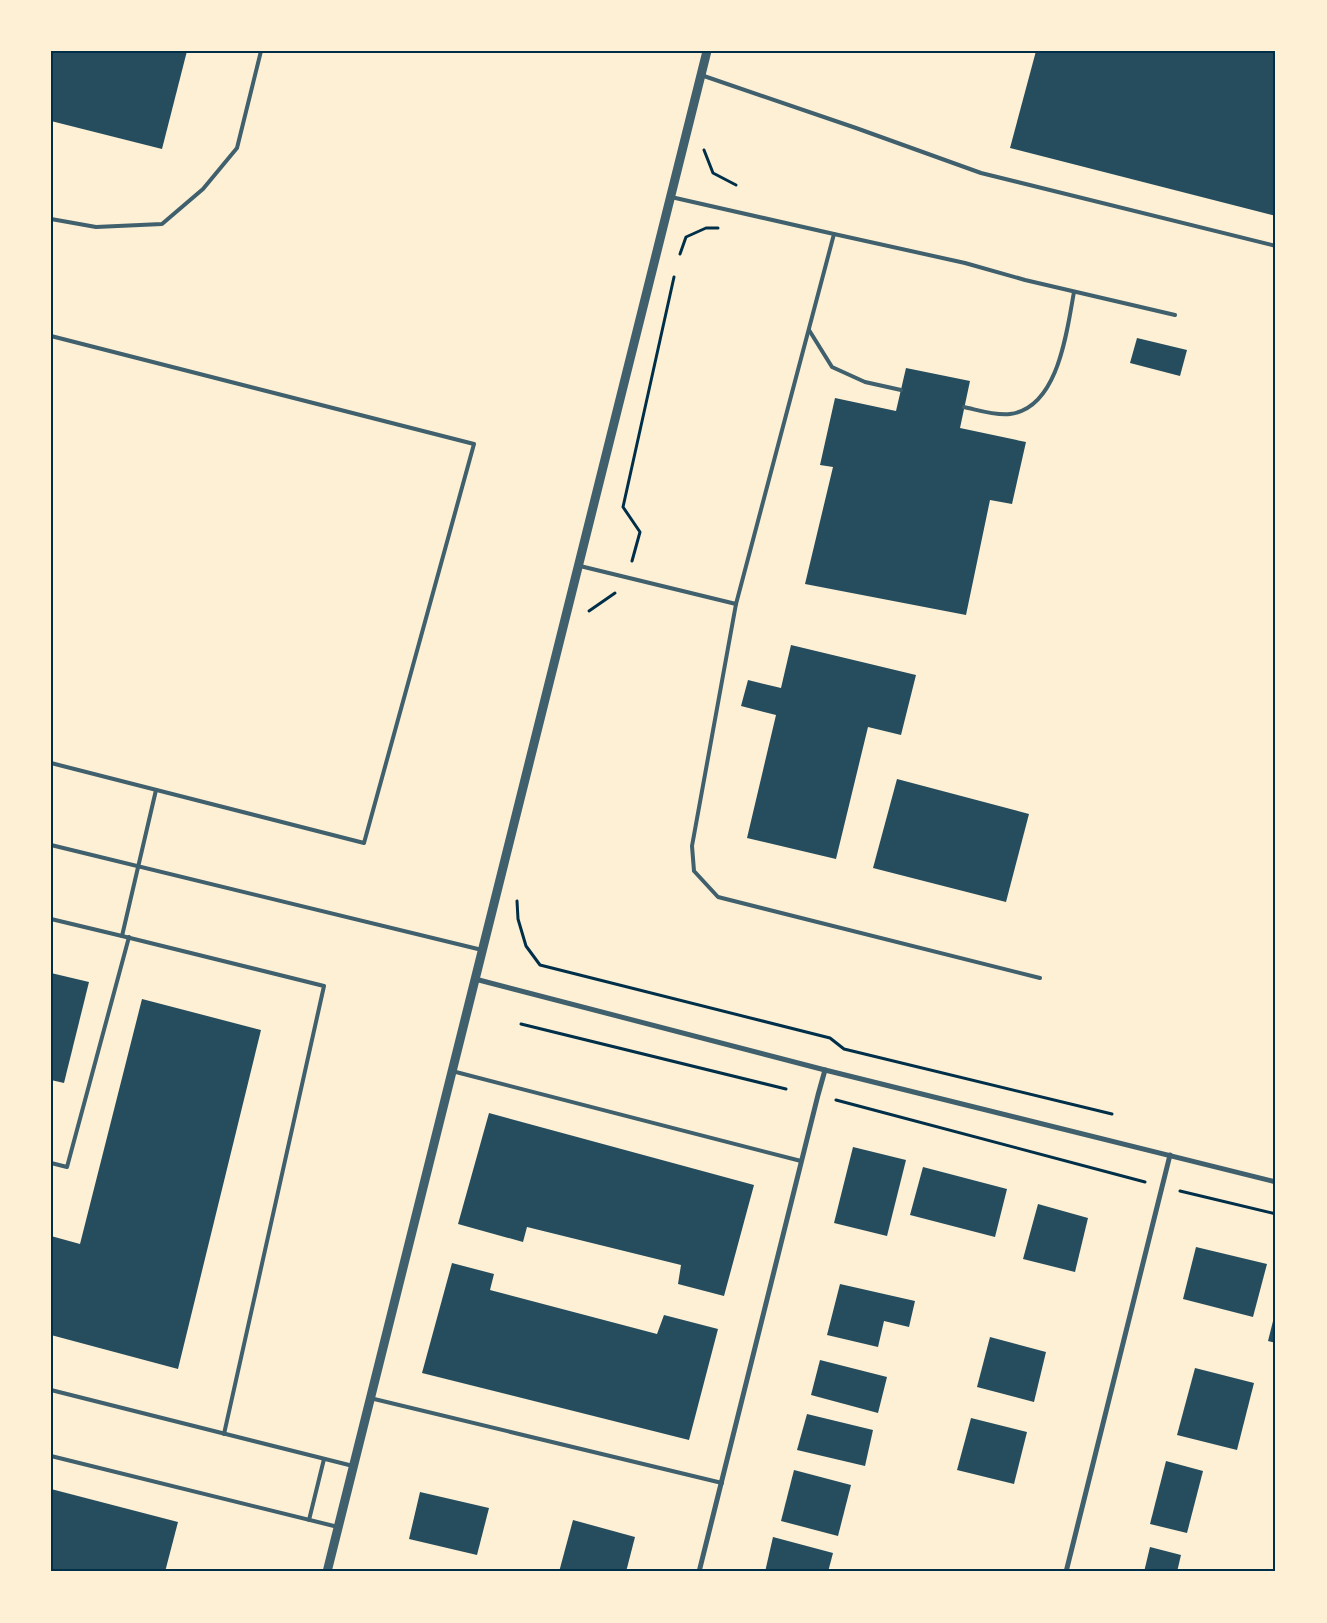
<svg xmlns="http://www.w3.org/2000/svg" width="1327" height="1623" font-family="'Sofia Sans Condensed',sans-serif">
<rect width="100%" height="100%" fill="#fdf0d5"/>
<g fill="#264d5e">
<polygon points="51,51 187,51 162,149 51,121"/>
<polygon points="1036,51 1276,51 1276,216 1010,148"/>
<polygon points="1137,338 1187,350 1180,376 1130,363"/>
<polygon points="906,368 970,381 960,428 1026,442 1012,504 990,500 966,615 805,584 833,467 820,465 835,398 896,411"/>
<polygon points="791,645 916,675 901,735 868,727 836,859 747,838 776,715 741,706 748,680 781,688"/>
<polygon points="897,779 1029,814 1006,902 873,868"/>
<polygon points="51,973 89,982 64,1083 51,1080"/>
<polygon points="142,999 261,1030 178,1369 51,1335 51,1236 80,1244"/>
<polygon points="489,1113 754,1185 724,1296 678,1284 681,1265 527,1227 523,1242 458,1224"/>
<polygon points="853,1147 906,1160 887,1236 834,1223"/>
<polygon points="923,1167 1007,1189 995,1237 910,1215"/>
<polygon points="1038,1204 1088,1218 1075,1272 1023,1259"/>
<polygon points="1196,1247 1267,1264 1253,1317 1183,1299"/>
<polygon points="452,1263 494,1274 490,1290 657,1334 664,1315 718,1329 689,1440 422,1373"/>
<polygon points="840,1284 915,1301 909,1327 884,1321 878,1347 827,1335"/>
<polygon points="1275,1313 1276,1313 1276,1343 1268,1341"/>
<polygon points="990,1337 1046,1352 1034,1402 977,1387"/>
<polygon points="820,1360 887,1377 878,1413 811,1395"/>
<polygon points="1195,1368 1254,1383 1237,1450 1177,1435"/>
<polygon points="807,1414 873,1430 865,1466 797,1450"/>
<polygon points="971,1418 1027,1432 1014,1484 957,1470"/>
<polygon points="1166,1461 1203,1471 1187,1533 1150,1524"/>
<polygon points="794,1470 851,1485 838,1536 781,1521"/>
<polygon points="51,1489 178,1522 165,1572 51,1572"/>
<polygon points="420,1492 489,1508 477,1555 409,1539"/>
<polygon points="573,1520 635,1537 626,1572 559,1572"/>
<polygon points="773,1537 833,1553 828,1572 765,1572"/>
<polygon points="1150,1547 1181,1555 1177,1572 1144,1572"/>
</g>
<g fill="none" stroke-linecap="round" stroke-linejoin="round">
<g stroke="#003049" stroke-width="3">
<polyline points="704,150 713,173 736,185"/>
<polyline points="680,254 686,237 706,228 718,228"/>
<polyline points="632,561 640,532 623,507 674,277"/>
<polyline points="589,611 615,593"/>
<polyline points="517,901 518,919 526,946 540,965 830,1038 844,1049 1112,1114"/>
<polyline points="521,1024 786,1089"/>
<polyline points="836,1100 1145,1182"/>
<polyline points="1180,1191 1276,1214"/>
</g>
<g stroke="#3f606c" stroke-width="4">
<polyline points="701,75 856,128 981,173 1276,246"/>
<polyline points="51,219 96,227 162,224 203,189 237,148 261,51"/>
<polyline points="834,234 965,263 1025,280 1175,315"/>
<polyline points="809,330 832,367 865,382 901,390"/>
<polyline points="51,336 474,444 364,843 51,763"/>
<path d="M964,407c14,3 32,9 46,7 49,-6 57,-85 64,-122"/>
<polyline points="580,566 736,604 834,234 671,197"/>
<polyline points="736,604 692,846 694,871 718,897 1040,978"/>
<polyline points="156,790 122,936 324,986 224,1434"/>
<polyline points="51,845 482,950"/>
<polyline points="51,919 122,936"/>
<polyline points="452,1071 801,1161"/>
<polyline points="51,1163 67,1167 129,937"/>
<polyline points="51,1390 353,1466"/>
<polyline points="370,1398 722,1483"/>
<polyline points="51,1456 338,1527"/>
<polyline points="309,1520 324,1459"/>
</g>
<g stroke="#3f606c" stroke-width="5">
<polyline points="475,979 825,1070 1276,1182"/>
<polyline points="699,1572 818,1095 825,1070"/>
<polyline points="1066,1572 1170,1155"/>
</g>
<polyline stroke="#3f606c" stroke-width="9" points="327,1572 707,51"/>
</g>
<rect width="1327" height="1623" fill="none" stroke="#fdf0d5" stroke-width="105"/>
<rect x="52" y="52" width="1222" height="1518" fill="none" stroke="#003049" stroke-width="2"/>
</svg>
